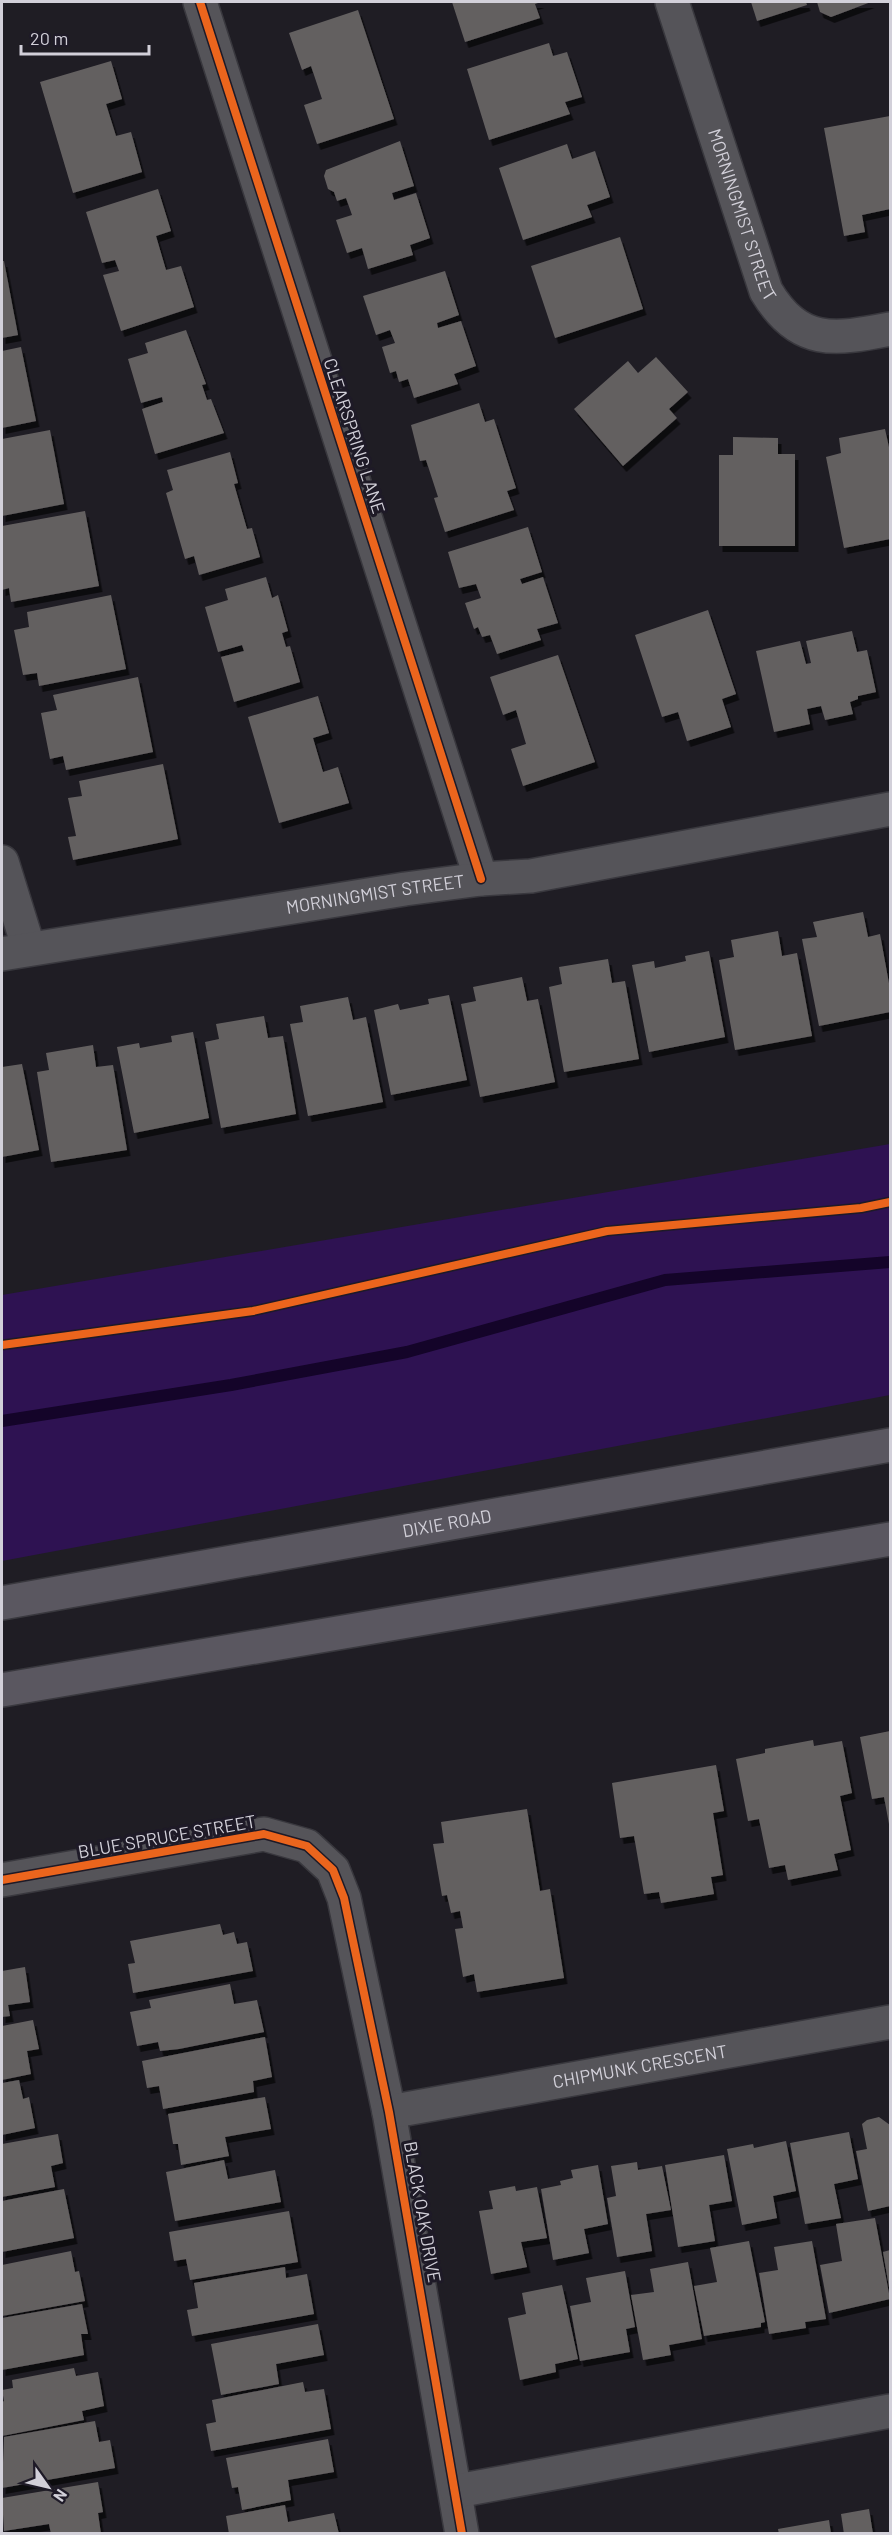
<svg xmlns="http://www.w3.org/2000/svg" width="892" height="2535" font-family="Barlow,sans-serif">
<defs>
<filter id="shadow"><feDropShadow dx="3.5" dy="6" stdDeviation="0" flood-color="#0009"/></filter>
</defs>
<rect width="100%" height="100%" fill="#1f1d24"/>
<polygon fill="#2e1252" points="890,1144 890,1395 2,1561 2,1295"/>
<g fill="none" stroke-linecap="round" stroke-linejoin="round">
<polyline stroke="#140429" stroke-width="12" points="2,1421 231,1385 407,1352 665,1280 890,1262"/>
</g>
<g fill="#646061" filter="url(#shadow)">
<polygon points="452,2 541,2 535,4 540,18 465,42"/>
<polygon points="751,2 806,2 807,5 757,21"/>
<polygon points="817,2 871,2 831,17 820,12"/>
<polygon points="358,10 394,119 317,144 304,105 322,99 311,66 302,70 289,33"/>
<polygon points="549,43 553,56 567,52 582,97 565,102 570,114 489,140 467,69"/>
<polygon points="111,61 122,99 106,104 116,136 131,132 142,172 73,193 40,82"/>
<polygon points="890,116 890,209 862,215 865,232 844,236 824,128"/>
<polygon points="400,141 414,186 392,193 394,200 416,193 430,238 410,245 413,255 368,269 362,248 347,253 336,220 352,215 346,198 337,201 334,192 328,189 324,176 326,170"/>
<polygon points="567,144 572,159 595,151 610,197 587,205 592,217 523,240 499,168"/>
<polygon points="158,189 171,231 156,236 166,270 181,266 194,307 121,331 103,275 119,271 115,260 102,263 86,212"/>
<polygon points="620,237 643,309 555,338 531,266"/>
<polygon points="2,261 4,261 18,335 2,338"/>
<polygon points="445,271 459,315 437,323 438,328 461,321 476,366 454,374 458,384 414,398 408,379 399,382 396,371 390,373 382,347 395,343 390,330 376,335 363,296"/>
<polygon points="186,330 206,384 202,385 207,400 211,399 224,433 155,454 142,409 163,402 162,397 141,403 128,359 148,353 145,343"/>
<polygon points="21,347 36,421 2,428 2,351"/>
<polygon points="656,357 688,392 669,409 677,418 623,466 574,409 628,361 638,373"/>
<polygon points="479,403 485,422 494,419 516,488 507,491 514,510 445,532 434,498 438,497 426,460 420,461 411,425"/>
<polygon points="885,429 890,452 890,539 844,548 826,457 841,453 839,438"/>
<polygon points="50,430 64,504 2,516 2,439"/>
<polygon points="733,437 778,438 778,454 795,454 795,546 719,546 719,455 733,455"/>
<polygon points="230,452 238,483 234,484 247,529 252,528 260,557 199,575 194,556 185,559 166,493 173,490 167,470"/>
<polygon points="85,511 99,586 11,602 9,588 2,590 2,526"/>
<polygon points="528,527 542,572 520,579 522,584 543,577 558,623 537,629 541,640 497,654 490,635 482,637 478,627 474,629 465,603 481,598 476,584 459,588 448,552"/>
<polygon points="266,577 272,598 278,595 288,631 282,633 286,647 290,646 300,682 234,702 221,657 244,651 242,645 218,652 205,607 228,600 225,589"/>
<polygon points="111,595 126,669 39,686 37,673 23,675 14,630 29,627 27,612"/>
<polygon points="708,610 736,694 722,699 731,727 687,741 678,712 662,717 635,635"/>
<polygon points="852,631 857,652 867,650 876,692 858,696 858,699 850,702 853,714 825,720 821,706 807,709 810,724 774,732 756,651 800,641 806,664 811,663 806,641"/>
<polygon points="558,655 595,762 523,786 511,749 526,744 516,710 503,715 490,677"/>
<polygon points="138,677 153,752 66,770 63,756 50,759 41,713 57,710 53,695"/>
<polygon points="318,696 329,733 313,738 323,772 338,767 349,803 279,823 248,717"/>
<polygon points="163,764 178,839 73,860 68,837 76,836 68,798 82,796 79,781"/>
<polygon points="863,912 868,937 880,934 890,989 890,1012 819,1026 802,939 817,937 813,922"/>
<polygon points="778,931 782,956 797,953 812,1036 735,1050 719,960 734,957 731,940"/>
<polygon points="709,951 725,1037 649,1052 632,965 654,961 655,968 686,961 685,956"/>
<polygon points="608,959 612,983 625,981 639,1059 564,1072 549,987 562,984 559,967"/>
<polygon points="522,977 527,1001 538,999 555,1082 480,1097 461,1004 476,1001 473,987"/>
<polygon points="449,995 467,1080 391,1095 374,1010 398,1004 400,1010 429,1004 428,999"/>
<polygon points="348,997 353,1020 366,1017 383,1102 308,1116 290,1024 303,1022 300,1006"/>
<polygon points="264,1016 268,1038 283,1036 296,1114 221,1128 205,1042 219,1039 216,1024"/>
<polygon points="193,1032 209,1118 134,1133 117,1047 139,1043 140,1048 172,1042 171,1036"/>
<polygon points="93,1045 96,1067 113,1065 127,1150 51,1162 37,1072 49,1070 46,1053"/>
<polygon points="22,1064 39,1150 2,1157 2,1067"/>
<polygon points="890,1731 890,1824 889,1824 884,1797 872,1799 860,1737"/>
<polygon points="813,1740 814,1746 842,1741 852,1793 840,1796 851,1850 834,1854 838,1870 788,1880 785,1865 769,1868 759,1819 748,1821 736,1759 765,1753 765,1749"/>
<polygon points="716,1765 724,1811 713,1813 723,1875 711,1877 714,1894 661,1903 659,1892 644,1894 634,1836 620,1838 612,1783"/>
<polygon points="527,1809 540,1891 550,1889 564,1978 477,1992 474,1974 463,1977 455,1929 463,1928 460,1911 451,1913 447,1895 442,1896 433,1844 444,1843 441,1822"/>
<polygon points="220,1924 223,1935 234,1932 237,1944 247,1942 253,1971 133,1993 128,1964 135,1963 130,1941"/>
<polygon points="25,1967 30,2002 8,2005 10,2016 2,2017 2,1971"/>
<polygon points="230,1984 234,2004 257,2000 264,2032 179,2049 160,2051 158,2042 137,2046 130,2012 151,2008 149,2000"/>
<polygon points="33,2020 39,2049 27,2051 31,2074 2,2080 2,2026"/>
<polygon points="265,2037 272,2077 253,2081 254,2092 163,2109 159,2086 147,2088 142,2061"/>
<polygon points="19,2080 23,2099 29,2097 35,2128 2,2135 2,2083"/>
<polygon points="265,2097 271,2129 225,2137 229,2156 181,2165 178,2144 173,2144 168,2114"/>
<polygon points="879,2117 890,2125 890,2206 868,2211 856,2151 867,2149 862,2124 867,2120"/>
<polygon points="849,2132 858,2179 834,2184 841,2218 805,2224 790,2143"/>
<polygon points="58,2134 63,2163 51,2166 55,2187 2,2197 2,2144"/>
<polygon points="786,2141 796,2191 773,2196 777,2218 742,2225 727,2149 753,2144 754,2148"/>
<polygon points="724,2155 732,2201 709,2205 715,2241 678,2247 665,2165"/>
<polygon points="224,2160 228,2179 275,2170 281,2202 175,2221 166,2172"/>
<polygon points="637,2162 638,2170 662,2166 671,2210 646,2214 652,2251 617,2257 607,2198 616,2196 611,2166"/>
<polygon points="598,2165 608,2224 584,2229 589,2253 553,2260 541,2189 561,2185 560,2181 573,2178 571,2170"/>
<polygon points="515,2186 516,2191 537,2187 547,2238 521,2242 527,2267 491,2274 479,2211 493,2209 489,2191"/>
<polygon points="64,2189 74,2238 2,2252 2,2201"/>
<polygon points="289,2211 298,2262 190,2280 186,2259 174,2261 169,2232"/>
<polygon points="875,2218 890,2299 829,2313 820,2265 842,2261 836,2224"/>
<polygon points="749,2241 765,2322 761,2323 761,2327 704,2336 694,2286 717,2282 710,2248"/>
<polygon points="812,2241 826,2319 805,2322 806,2328 769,2334 759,2273 778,2270 774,2247"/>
<polygon points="890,2250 890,2287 889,2287 883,2252"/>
<polygon points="71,2251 75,2272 79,2271 85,2301 2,2316 2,2265"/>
<polygon points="688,2262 702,2339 669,2345 671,2355 643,2360 631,2295 654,2292 650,2269"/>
<polygon points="285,2267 286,2278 307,2274 314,2314 192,2336 187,2310 198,2308 194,2283"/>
<polygon points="625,2271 635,2327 626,2329 630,2352 580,2361 570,2306 591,2302 586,2278"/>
<polygon points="562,2285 578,2359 555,2364 556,2372 520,2380 508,2318 526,2314 522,2293"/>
<polygon points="82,2304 88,2334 81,2334 84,2355 2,2370 2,2318"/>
<polygon points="318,2324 324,2355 276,2364 279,2384 221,2395 211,2344"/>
<polygon points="74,2368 76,2376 98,2372 104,2406 82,2411 84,2420 2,2436 2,2402 4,2401 2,2390 13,2388 12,2380"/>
<polygon points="303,2382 305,2392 324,2389 331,2429 211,2451 206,2424 216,2422 212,2400"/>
<polygon points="95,2421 99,2442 110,2440 115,2468 2,2488 4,2437"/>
<polygon points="328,2439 334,2472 288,2480 291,2500 242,2510 238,2487 232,2488 226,2458"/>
<polygon points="98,2482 103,2512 98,2513 101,2534 51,2534 49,2524 4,2531 2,2498"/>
<polygon points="285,2505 288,2522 334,2513 339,2534 229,2534 226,2516"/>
<polygon points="869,2509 873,2534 844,2534 841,2514"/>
<polygon points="829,2520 831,2534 779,2534 778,2529"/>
</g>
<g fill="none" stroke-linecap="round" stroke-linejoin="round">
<defs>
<g id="minor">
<polyline points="200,2 481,879"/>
<path id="s1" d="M672,2l94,289c33,55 68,49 124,38"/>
<polyline points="2,862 29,949"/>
<path id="s2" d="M2,954l403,-65 76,-10 50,-3 359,-67"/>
<polyline points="2,1880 264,1834 307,1846 333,1870 344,1898 389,2112 462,2534"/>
<path id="s3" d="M389,2112l501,-90"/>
<polyline points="457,2491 890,2411"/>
</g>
<g id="major">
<path id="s4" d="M2,1603l888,-158"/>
<polyline points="2,1690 890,1539"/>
</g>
</defs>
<use href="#minor" stroke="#39383e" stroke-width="36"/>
<use href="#major" stroke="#39383e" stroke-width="36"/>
<use href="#minor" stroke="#555459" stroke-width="33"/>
<use href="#major" stroke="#5a5760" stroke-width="33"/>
<defs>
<g id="cycleway">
<polyline points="200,2 481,879"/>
<polyline points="2,1345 253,1311 607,1231 861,1208 890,1202"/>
<polyline points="2,1880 264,1834 307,1846 333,1870 344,1898 389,2112 462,2534"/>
</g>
</defs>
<use href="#cycleway" stroke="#1e1a27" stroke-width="11"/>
<use href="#cycleway" stroke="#eb651d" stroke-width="8"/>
</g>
<g text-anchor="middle" stroke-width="6" stroke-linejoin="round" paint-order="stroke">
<g font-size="18" fill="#d2d0d9" stroke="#1e1a27">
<text dy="6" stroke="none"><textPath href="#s1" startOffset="224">MORNINGMIST STREET</textPath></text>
<text transform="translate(354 436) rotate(72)" y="6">CLEARSPRING LANE</text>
<text dy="6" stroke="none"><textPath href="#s2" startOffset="378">MORNINGMIST STREET</textPath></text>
<text dy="6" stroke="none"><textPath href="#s4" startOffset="452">DIXIE ROAD</textPath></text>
<text transform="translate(167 1837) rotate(-10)" y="6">BLUE SPRUCE STREET</text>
<text dy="6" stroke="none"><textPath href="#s3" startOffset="255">CHIPMUNK CRESCENT</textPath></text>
<text transform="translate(422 2212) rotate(80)" y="6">BLACK OAK DRIVE</text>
</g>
</g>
<rect width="892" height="2535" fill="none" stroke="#d2d0d9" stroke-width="6"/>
<g transform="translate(48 2487) rotate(124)" stroke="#1e1a27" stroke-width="4.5" paint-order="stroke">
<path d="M0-4.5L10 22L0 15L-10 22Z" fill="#d2d0d9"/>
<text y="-9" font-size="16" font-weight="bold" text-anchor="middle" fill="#d2d0d9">N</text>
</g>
<path d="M21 45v9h128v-9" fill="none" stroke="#d2d0d9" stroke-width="3"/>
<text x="30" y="45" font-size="18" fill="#d2d0d9" stroke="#1e1a27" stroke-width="4.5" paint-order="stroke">20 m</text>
</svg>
